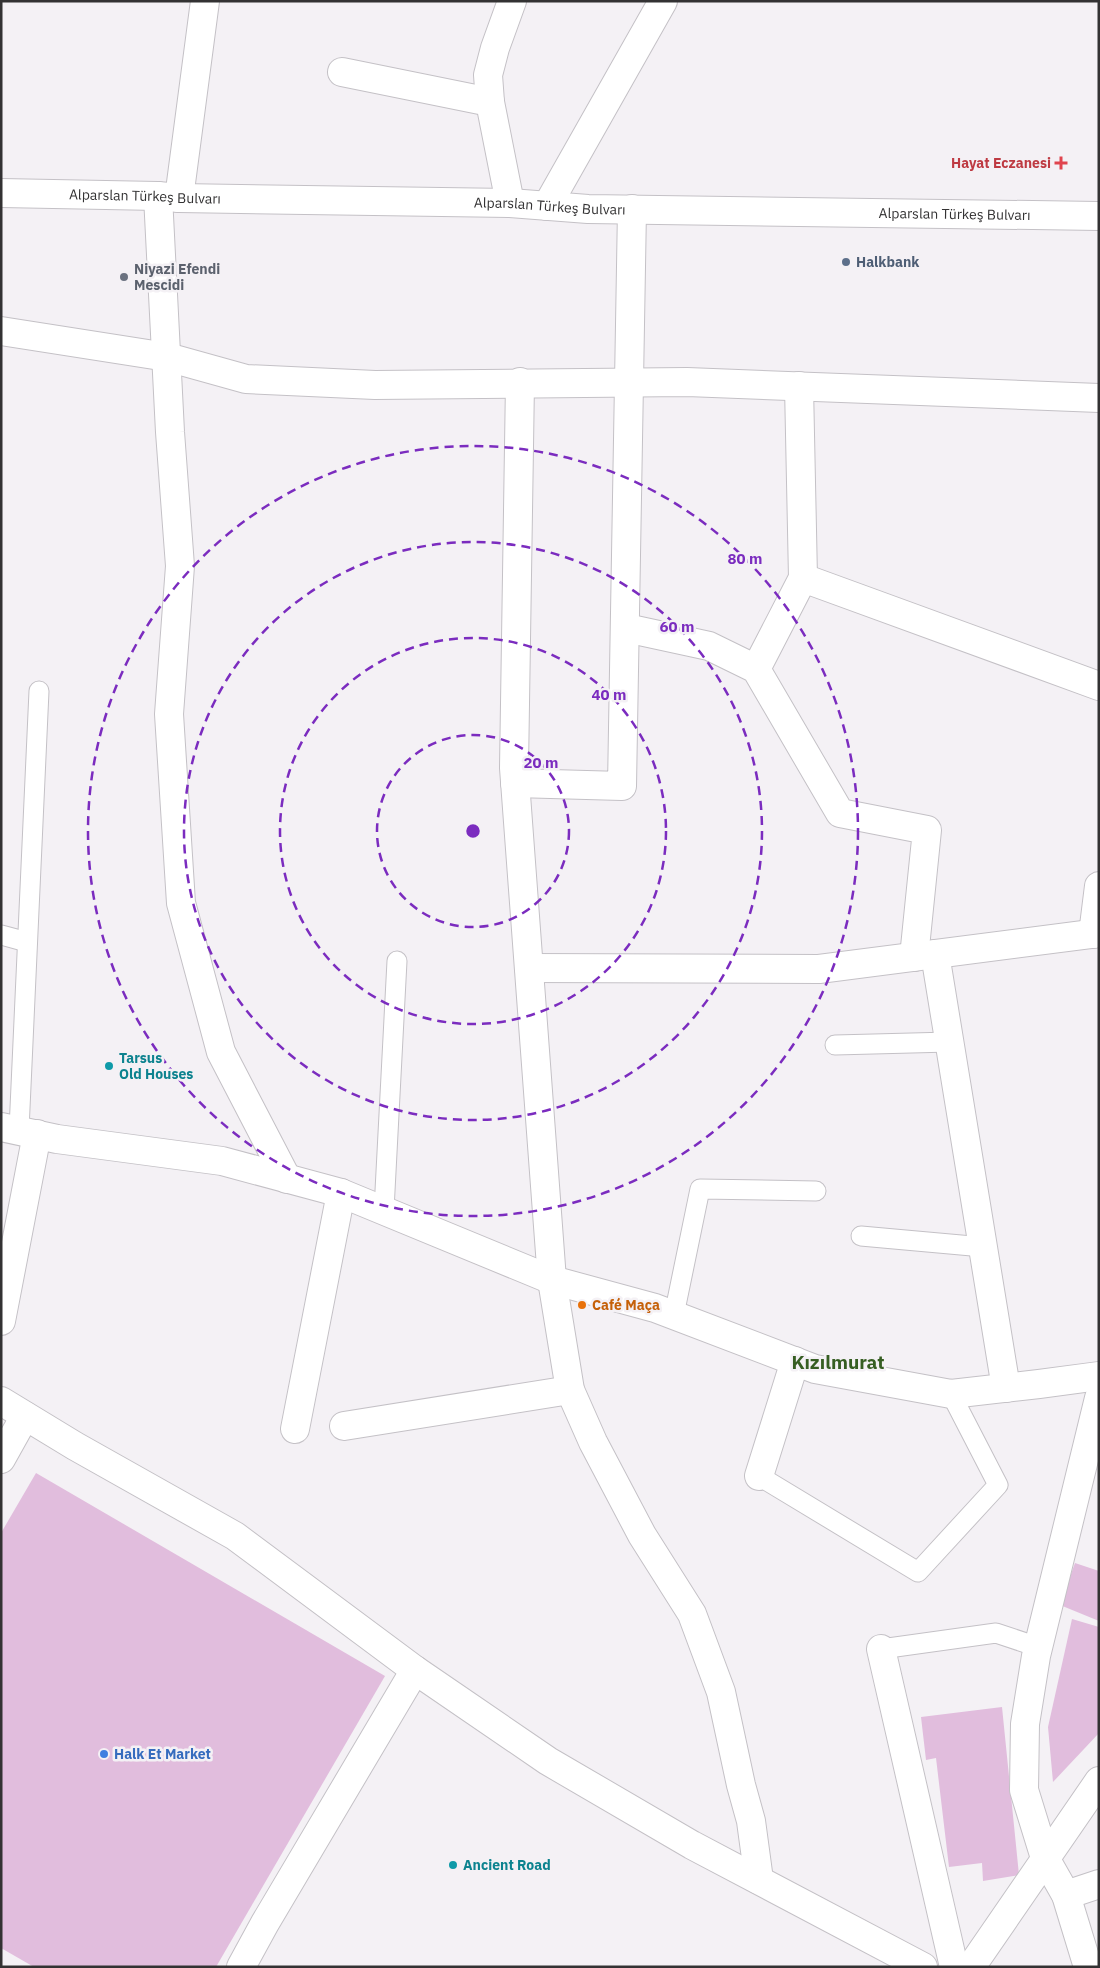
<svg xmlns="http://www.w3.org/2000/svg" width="1100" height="1968" font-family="'IBM Plex Sans',sans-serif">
<rect width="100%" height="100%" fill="#f4f1f5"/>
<g fill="#e1bddd">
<polygon points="36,1473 385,1676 216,1967 34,1967 1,1948 1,1533"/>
<polygon points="1075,1563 1099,1571 1099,1621 1060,1605"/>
<polygon points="1072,1619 1099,1627 1099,1733 1053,1782 1048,1727"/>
<polygon points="1002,1707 1019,1875 983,1881 982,1863 949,1867 936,1758 926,1760 921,1717"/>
</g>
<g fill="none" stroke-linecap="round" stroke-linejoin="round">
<defs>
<g id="lane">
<polyline points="1,935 27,942"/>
<polyline points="835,1045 950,1042"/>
<polyline points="19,1130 39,691"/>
<polyline points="384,1210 397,961"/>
<polyline points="861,1236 983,1247"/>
<polyline points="674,1315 700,1189 816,1191"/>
<polyline points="759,1476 918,1572 998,1485 951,1394"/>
<polyline points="881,1649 996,1633 1038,1647"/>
</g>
<g id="street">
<polyline points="342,72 490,102"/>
<polyline points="158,196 170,432 180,566 169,714 181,903 221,1052 287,1179"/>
<polyline points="179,198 205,1"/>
<polyline points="510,203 490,102 488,75 495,48 512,1"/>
<polyline points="547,206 663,1"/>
<polyline points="1,331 167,357 246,379 375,385 687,382 1099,398"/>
<polyline points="520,382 514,768 552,1280 570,1390 593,1442 642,1535 692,1614 721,1692 741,1785 751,1821 759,1880"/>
<polyline points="803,578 1099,686"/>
<polyline points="626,628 709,646 756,669 840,813 927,830 914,957"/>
<polyline points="756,669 803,578 799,386"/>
<polyline points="515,783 622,786 632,209"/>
<polyline points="1093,934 1099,886"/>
<polyline points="935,954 1006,1388"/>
<polyline points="529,968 819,969 1099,933"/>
<polyline points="1,1127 57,1139 222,1161 341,1193 552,1280 655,1308 815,1369 951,1394 1039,1384 1099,1376"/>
<polyline points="1,1321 37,1134"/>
<polyline points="1,1401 75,1446 235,1536 415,1670 548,1761 692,1845 923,1967"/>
<polyline points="344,1426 570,1390"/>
<polyline points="295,1429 341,1193"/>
<polyline points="1,1459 25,1416"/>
<polyline points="759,1476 795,1361"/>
<polyline points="881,1649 954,1967"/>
<polyline points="1066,1895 1099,1884"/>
<polyline points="241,1967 265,1923 415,1670"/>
<polyline points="1088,1967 1066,1895 1045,1858 1024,1790 1025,1724 1036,1656 1099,1398"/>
</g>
<g id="secondary">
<path id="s1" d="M1,193l157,3 21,2 331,5 78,6 511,7"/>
<polyline points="971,1967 1099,1781"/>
</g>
</defs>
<use href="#lane" stroke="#c4c1c6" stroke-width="21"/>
<use href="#street" stroke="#c4c1c6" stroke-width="30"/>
<use href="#secondary" stroke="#c4c1c6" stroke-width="30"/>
<use href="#lane" stroke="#fff" stroke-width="19"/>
<use href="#street" stroke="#fff" stroke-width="28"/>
<use href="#secondary" stroke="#fff" stroke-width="28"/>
</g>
<g fill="none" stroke="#7b2cbf" stroke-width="2.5" stroke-dasharray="9 6">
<circle cx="473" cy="831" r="96"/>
<circle cx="473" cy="831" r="193"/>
<circle cx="473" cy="831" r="289"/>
<circle cx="473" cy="831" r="385"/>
</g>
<path fill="#e0444e" stroke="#f4f1f5" stroke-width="2" d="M1058.5 155.5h5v5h5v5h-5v5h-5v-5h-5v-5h5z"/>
<circle fill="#5c6f8a" stroke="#f4f1f5" stroke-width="2" cx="846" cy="262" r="5"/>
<circle fill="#6b7280" stroke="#f4f1f5" stroke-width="2" cx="124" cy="277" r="5"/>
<g fill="#0f9aa8" stroke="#f4f1f5" stroke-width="2">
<circle cx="109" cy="1066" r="5"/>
<circle cx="453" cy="1865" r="5"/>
</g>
<circle fill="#e8710a" stroke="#f4f1f5" stroke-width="2" cx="582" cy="1305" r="5"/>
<circle fill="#3f7fe0" stroke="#f4f1f5" stroke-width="2" cx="104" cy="1754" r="5"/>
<g text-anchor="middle" stroke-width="5" stroke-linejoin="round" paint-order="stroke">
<g font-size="14" font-weight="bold" fill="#be3a42" stroke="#f4f1f5" text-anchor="end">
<text x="1051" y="168">Hayat Eczanesi</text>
</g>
<g font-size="14" fill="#333233" stroke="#f4f1f5">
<text dy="5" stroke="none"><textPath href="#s1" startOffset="144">Alparslan Türkeş Bulvarı</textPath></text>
<text dy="5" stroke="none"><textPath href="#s1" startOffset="549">Alparslan Türkeş Bulvarı</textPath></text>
<text dy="5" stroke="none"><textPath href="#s1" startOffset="954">Alparslan Türkeş Bulvarı</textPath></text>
</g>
<g font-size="14" font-weight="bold" fill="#4e5e75" stroke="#f4f1f5" text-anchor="start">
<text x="856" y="267">Halkbank</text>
</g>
<g font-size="14" font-weight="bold" fill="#5b616d" stroke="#f4f1f5" text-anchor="start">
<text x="134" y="274">Niyazi Efendi<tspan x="134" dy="16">Mescidi</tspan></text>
</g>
<g font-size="14" font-weight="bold" fill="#0d838f" stroke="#f4f1f5" text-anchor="start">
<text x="119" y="1063">Tarsus<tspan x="119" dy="16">Old Houses</tspan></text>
<text x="463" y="1870">Ancient Road</text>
</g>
<g font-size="14" font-weight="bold" fill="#c56008" stroke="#f4f1f5" text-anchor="start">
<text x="592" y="1310">Café Maça</text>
</g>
<g font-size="14" font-weight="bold" fill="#366cbe" stroke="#f4f1f5" text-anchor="start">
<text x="114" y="1759">Halk Et Market</text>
</g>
<g font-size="19" font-weight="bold" fill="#365e22" stroke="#f4f1f5">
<text x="838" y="1369">Kızılmurat</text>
</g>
</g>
<circle cx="473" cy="831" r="8" fill="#7b2cbf" stroke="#f4f1f5" stroke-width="2.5"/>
<g font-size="15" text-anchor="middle" font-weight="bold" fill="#7b2cbf" stroke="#f4f1f5" stroke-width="5" stroke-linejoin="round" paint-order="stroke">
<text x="745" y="564">80 m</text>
<text x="677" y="632">60 m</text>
<text x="609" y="700">40 m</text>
<text x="541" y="768">20 m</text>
</g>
<rect width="1100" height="1968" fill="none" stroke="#333233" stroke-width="5"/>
</svg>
